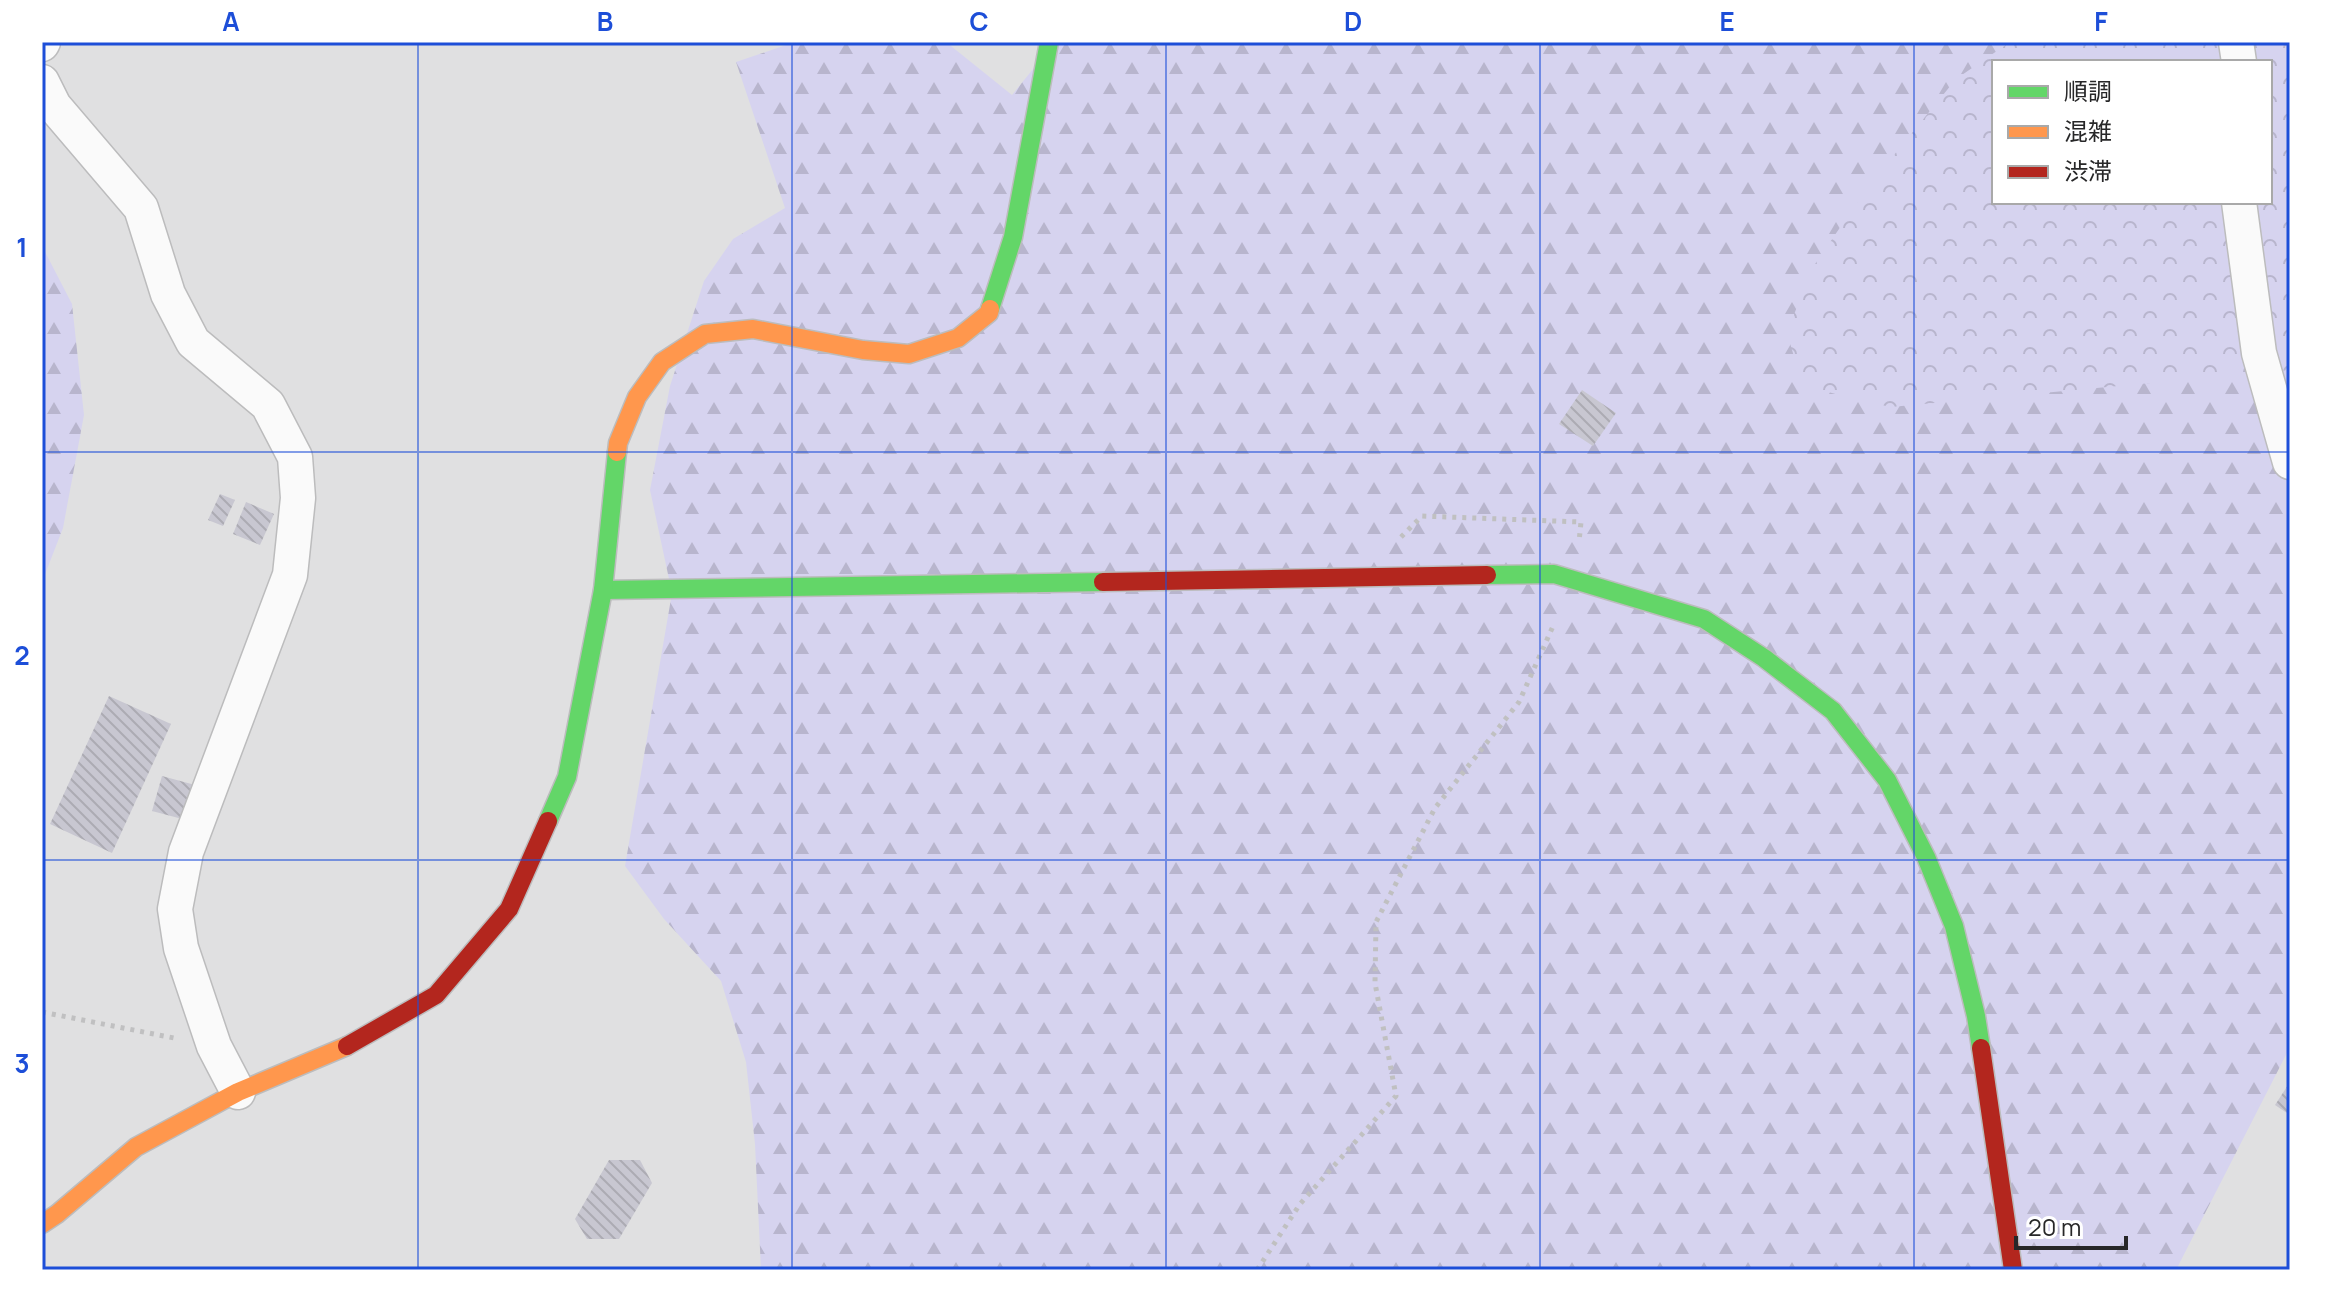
<svg xmlns="http://www.w3.org/2000/svg" width="2332" height="1312" font-family="Manrope,'Noto Sans JP',sans-serif">
<defs>
<pattern id="forest-firs" width="22" height="20" patternUnits="userSpaceOnUse" patternTransform="scale(2)"><rect width="22" height="20" fill="#d6d3ef"/><path d="M5 1l3.5 6h-7zM16 11l3.5 6h-7z" fill="#b8b5cd"/></pattern>
<pattern id="park-crowns" width="20" height="18" patternUnits="userSpaceOnUse" patternTransform="scale(2)"><rect width="20" height="18" fill="#d6d3ef"/><path d="M2 6a3 3 0 1 1 6 0M12 15a3 3 0 1 1 6 0" fill="none" stroke="#b8b5cd"/></pattern>
<pattern id="building-back-hatch" width="6" height="6" patternUnits="userSpaceOnUse" patternTransform="scale(2)"><rect width="6" height="6" fill="#c8c7d1"/><path d="M-1 5l2 2M0 0l6 6M5-1l2 2" fill="none" stroke="#acabb3"/></pattern>
</defs>
<rect width="100%" height="100%" fill="#e0e0e1"/>
<g fill="url(#forest-firs)" fill-rule="evenodd">
<path d="M795,42h151l66,53 43,-53h1235v1005l-114,223h-1415l-6,-126 -9,-82 -25,-81 -57,-62 -39,-53 47,-273 -22,-103 20,-104 34,-105 29,-42 52,-31 -49,-146zM1994,62h276v140h-276z"/>
<polygon points="42,246 72,304 84,415 63,528 42,582"/>
</g>
<path fill="url(#park-crowns)" fill-rule="evenodd" d="M2010,42h280v328l-399,37 -34,-7 -43,-12 -19,-28 -8,-27 24,-63 56,-82 89,-109zM1994,62h276v140h-276z"/>
<g fill="url(#building-back-hatch)">
<polygon points="1582,390 1616,413 1593,446 1559,424"/>
<polygon points="220,494 235,500 223,526 208,520"/>
<polygon points="246,502 274,514 260,545 233,534"/>
<polygon points="109,696 171,724 112,853 50,824"/>
<polygon points="162,776 195,785 186,820 152,811"/>
<polygon points="2290,1082 2290,1115 2275,1105"/>
<polygon points="609,1160 640,1160 652,1183 619,1239 587,1239 575,1219"/>
</g>
<g fill="none" stroke-linecap="round" stroke-linejoin="round">
<defs>
<g id="street">
<polyline points="2236,42 2239,62"/>
<polyline points="42,44 43,42"/>
<polyline points="42,82 54,106 141,208 168,294 193,342 268,405 295,457 298,498 290,575 186,852 175,909 181,948 214,1046 238,1092"/>
<polyline points="2239,202 2259,353 2290,462"/>
</g>
<g id="fast">
<polyline points="990,309 1013,237 1049,42"/>
<polyline points="1487,575 1554,574 1704,619 1764,658 1833,711 1887,780 1926,857 1954,926 1976,1016 1981,1048"/>
<polyline points="603,590 1103,582"/>
<polyline points="548,821 567,777 603,590 617,452"/>
</g>
<g id="slow">
<polyline points="617,452 618,443 637,397 662,362 705,334 753,329 863,350 909,354 958,338 989,313 990,309"/>
<polyline points="42,1224 57,1214 136,1147 238,1092 347,1046"/>
</g>
<g id="jam">
<polyline points="1103,582 1487,575"/>
<polyline points="347,1046 436,995 509,909 548,821"/>
<polyline points="1981,1048 2013,1270"/>
</g>
</defs>
<use href="#street" stroke="#bcbcbd" stroke-width="37"/>
<use href="#fast" stroke="#bcbcbd" stroke-width="21"/>
<use href="#slow" stroke="#bcbcbd" stroke-width="21"/>
<use href="#jam" stroke="#bcbcbd" stroke-width="21"/>
<g stroke="#c0c0c1" stroke-width="5" stroke-dasharray="4 6" stroke-linecap="butt">
<polyline points="1401,537 1422,516 1581,522 1579,542"/>
<polyline points="42,1012 174,1038"/>
<polyline points="1257,1270 1300,1204 1396,1096 1375,983 1376,922 1435,808 1519,702 1554,624"/>
</g>
<use href="#street" stroke="#fafafa" stroke-width="34"/>
<use href="#fast" stroke="#63d668" stroke-width="18"/>
<use href="#slow" stroke="#ff974d" stroke-width="18"/>
<use href="#jam" stroke="#b3261e" stroke-width="18"/>
</g>
<path fill="none" stroke="#1d4ed8" stroke-width="2" stroke-opacity="0.55" d="M418,42v1228M792,42v1228M1166,42v1228M1540,42v1228M1914,42v1228M42,452h2248M42,860h2248"/>
<rect width="2332" height="1312" fill="none" stroke="#ffffff" stroke-width="88"/>
<rect x="1992" y="60" width="280" height="144" fill="#ffffff" stroke="#a9a9a9" stroke-width="2"/>
<rect x="2008" y="86" width="40" height="12" fill="#63d668" stroke="#a9a9a9" stroke-width="2"/>
<text x="2064" y="100" font-size="24" fill="#272728">順調</text>
<rect x="2008" y="126" width="40" height="12" fill="#ff974d" stroke="#a9a9a9" stroke-width="2"/>
<text x="2064" y="140" font-size="24" fill="#272728">混雑</text>
<rect x="2008" y="166" width="40" height="12" fill="#b3261e" stroke="#a9a9a9" stroke-width="2"/>
<text x="2064" y="180" font-size="24" fill="#272728">渋滞</text>
<path d="M2016 1236v12h110v-12" fill="none" stroke="#272728" stroke-width="4"/>
<text x="2028" y="1236" font-size="24" fill="#272728" stroke="#ffffff" stroke-width="6" paint-order="stroke">20 m</text>
<rect x="44" y="44" width="2244" height="1224" fill="none" stroke="#1d4ed8" stroke-width="3"/>
<g font-size="26" text-anchor="middle" font-weight="bold" fill="#1d4ed8">
<text x="231" y="31">A</text>
<text x="605" y="31">B</text>
<text x="979" y="31">C</text>
<text x="1353" y="31">D</text>
<text x="1727" y="31">E</text>
<text x="2101" y="31">F</text>
<text x="22" y="257">1</text>
<text x="22" y="665">2</text>
<text x="22" y="1073">3</text>
</g>
</svg>
